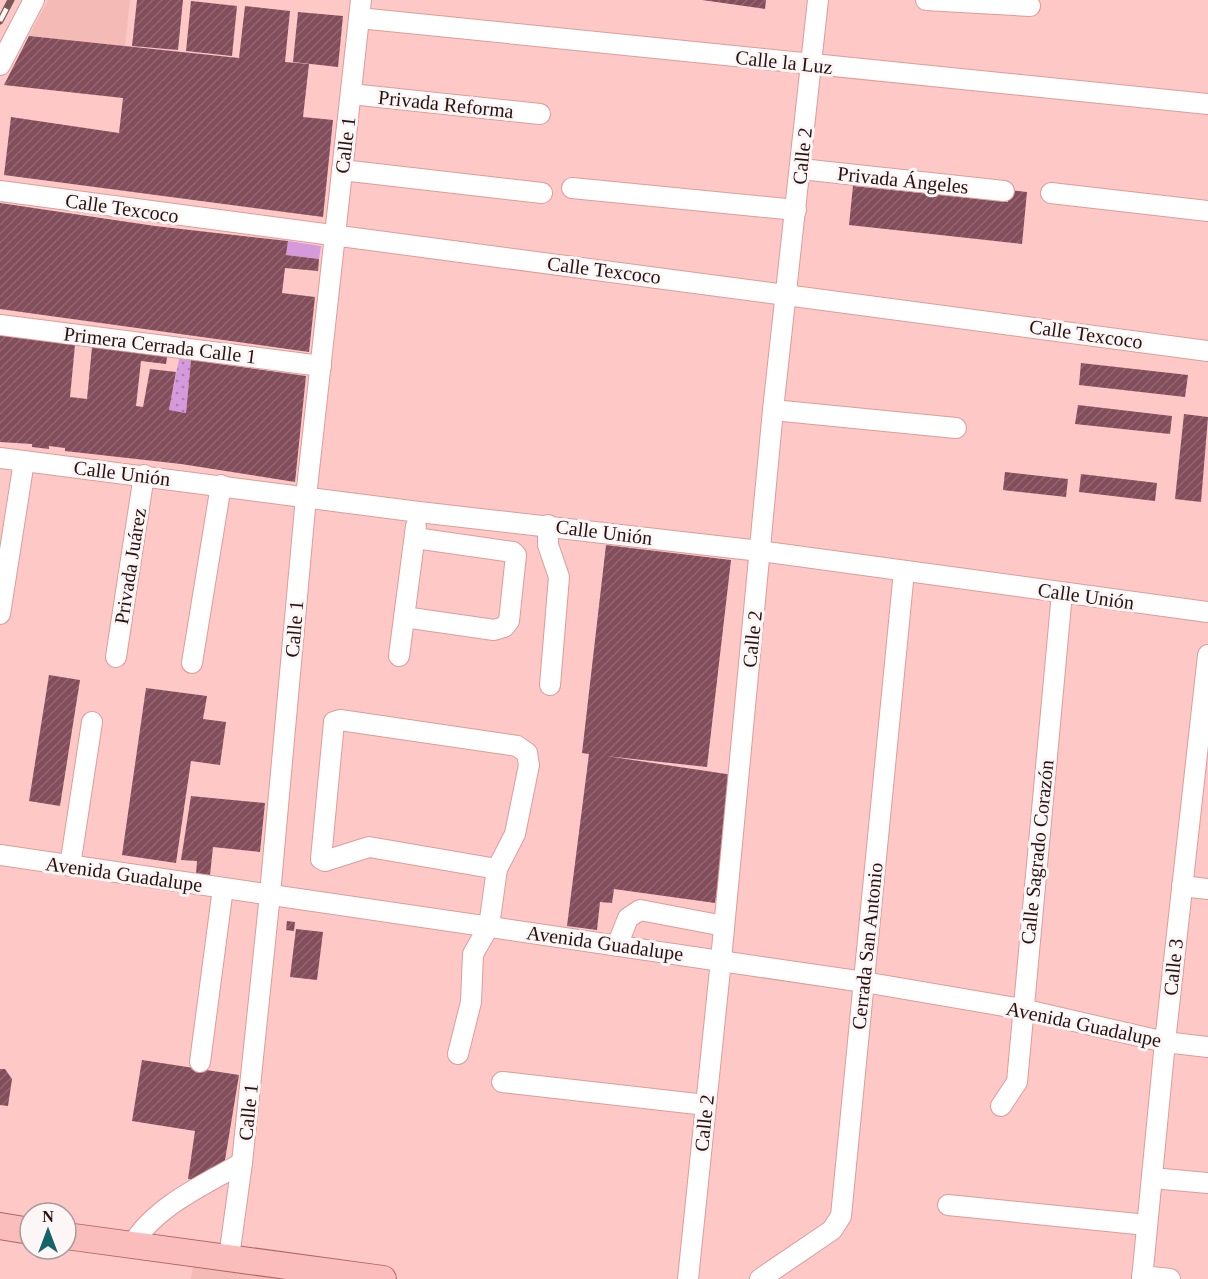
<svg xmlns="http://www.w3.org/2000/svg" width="1208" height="1279" font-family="Georgia,serif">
<defs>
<pattern id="park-dots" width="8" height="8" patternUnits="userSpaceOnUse" patternTransform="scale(1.5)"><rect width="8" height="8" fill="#d49adc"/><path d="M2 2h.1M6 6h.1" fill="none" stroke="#ac7cb1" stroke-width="1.8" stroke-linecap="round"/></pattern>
<pattern id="building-hatch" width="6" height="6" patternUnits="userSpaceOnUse" patternTransform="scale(1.5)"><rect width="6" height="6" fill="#834d5b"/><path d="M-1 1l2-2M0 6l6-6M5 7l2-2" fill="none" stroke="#926872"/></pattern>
</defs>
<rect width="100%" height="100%" fill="#fdc8c5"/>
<g fill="#f4bab6">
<polygon points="48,0 130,0 125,46 29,36"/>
<polygon points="193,1266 287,1279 191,1279"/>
</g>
<polygon fill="#d49adc" points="288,241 321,246 319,259 286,255"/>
<polygon fill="url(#park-dots)" points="179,359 191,360 186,413 169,410"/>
<g fill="url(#building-hatch)">
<polygon points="137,0 183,0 178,50 132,46"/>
<polygon points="702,0 766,0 765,9"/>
<polygon points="191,1 237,6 232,56 186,51"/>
<polygon points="245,6 290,11 285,62 309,64 303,117 333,120 323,217 4,175 11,117 119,133 123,98 4,85 29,36 239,58"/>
<polygon points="298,12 343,16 338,67 293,62"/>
<polygon points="853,186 1008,202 1009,190 1027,192 1022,244 849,225"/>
<polygon points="0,203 155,226 288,241 286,255 319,259 318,271 285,268 282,293 315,297 309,352 0,309"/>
<polygon points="0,335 75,345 70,397 87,399 92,347 167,357 166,364 141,361 136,406 143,407 150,369 176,372 169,410 186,413 191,360 306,376 295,482 181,464 65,451 65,448 49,446 49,449 32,447 32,444 0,442"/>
<polygon points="1081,363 1188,375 1185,397 1079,385"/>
<polygon points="1078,405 1172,416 1170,434 1075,424"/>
<polygon points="1184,414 1208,417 1201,502 1175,499"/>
<polygon points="1005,472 1068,479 1066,497 1003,490"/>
<polygon points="1081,474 1157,483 1155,501 1079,492"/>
<polygon points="606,545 731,560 707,767 606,756 733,775 715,903 614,889 612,903 600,902 597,930 567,926 589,754 582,753"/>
<polygon points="49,675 80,680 60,806 29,801"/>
<polygon points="146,688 207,696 203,719 226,722 220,765 191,761 176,863 122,855"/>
<polygon points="191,796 265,803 260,852 213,847 210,875 196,874 197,861 181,860"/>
<polygon points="287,921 295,922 294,931 286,930"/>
<polygon points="296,929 323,932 317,980 290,977"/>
<polygon points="142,1060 239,1075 224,1166 204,1181 188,1179 195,1131 132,1121"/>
<polygon points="0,1069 5,1069 12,1079 8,1106 0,1105"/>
</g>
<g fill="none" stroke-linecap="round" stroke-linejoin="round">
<defs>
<g id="minor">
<polyline points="926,0 1030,6"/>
<polyline points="359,18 1208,104"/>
<polyline points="0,65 34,0"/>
<polyline points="351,94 540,114"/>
<polyline points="801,169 1004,191"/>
<polyline points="342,170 542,193"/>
<polyline points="572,188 796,210"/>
<path d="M0,191c402,56 806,104 1208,160"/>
<polyline points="1051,193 1208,211"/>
<polyline points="0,325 321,366"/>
<polyline points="773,410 956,428"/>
<polyline points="0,458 419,512 760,551 1208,612"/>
<polyline points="548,525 548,545 559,577 550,685"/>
<polyline points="0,614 24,461"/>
<polyline points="404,617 494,630 504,627 509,621 516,555 513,552 415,538"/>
<polyline points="399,656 416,526"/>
<polyline points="116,657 144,475"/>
<polyline points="192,663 221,485"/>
<polyline points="0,855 864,982 1022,1009 1165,1042 1208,1047"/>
<polyline points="70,866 92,722"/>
<polyline points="1182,886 1208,889"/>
<polyline points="617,946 628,918 640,910 724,926"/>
<polyline points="458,1054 471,1002 473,954 489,926 497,869 515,834 529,765 527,753 517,746 340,720 334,722 321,859 325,861 369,847 497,869"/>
<polyline points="200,1062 223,888"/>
<polyline points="502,1082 706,1105"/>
<polyline points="1001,1106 1017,1082 1062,593"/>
<polyline points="1152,1178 1208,1183"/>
<polyline points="948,1205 1147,1225"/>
<path d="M132,1245c23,-39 72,-60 110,-82"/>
<polyline points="229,1257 242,1163 270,894 306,497 361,0"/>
<polyline points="1142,1276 1170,1279"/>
<polyline points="688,1279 721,960 773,410 818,0"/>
<polyline points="760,1279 832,1230 841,1216 904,571"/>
<polyline points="1142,1279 1165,1042 1208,655"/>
</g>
<g id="major">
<polyline points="0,1226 30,1231"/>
<polyline points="66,1236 383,1279"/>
</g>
</defs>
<use href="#minor" stroke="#dc9d9a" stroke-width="22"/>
<use href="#major" stroke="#ae6562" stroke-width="28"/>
<use href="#minor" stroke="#fff" stroke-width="20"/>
<use href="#major" stroke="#fabdbb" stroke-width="26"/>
<defs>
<polyline id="rail" points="0,21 11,0"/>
</defs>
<use href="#rail" stroke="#7b5957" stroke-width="7"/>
<use href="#rail" stroke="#fdf6f6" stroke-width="4.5" stroke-dasharray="14" stroke-linecap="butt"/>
</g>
<g text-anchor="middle" stroke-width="6" stroke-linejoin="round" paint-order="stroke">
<g font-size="20" fill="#281211" stroke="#fdf6f6">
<text transform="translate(784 62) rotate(6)" y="7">Calle la Luz</text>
<text transform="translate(446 104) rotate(6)" y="7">Privada Reforma</text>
<text transform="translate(345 145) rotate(-83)" y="7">Calle 1</text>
<text transform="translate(802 156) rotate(-84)" y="7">Calle 2</text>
<text transform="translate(903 180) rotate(6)" y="7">Privada Ángeles</text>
<text transform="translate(122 208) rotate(8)" y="7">Calle Texcoco</text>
<text transform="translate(604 270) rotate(7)" y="7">Calle Texcoco</text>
<text transform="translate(1086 334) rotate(8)" y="7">Calle Texcoco</text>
<text transform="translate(160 345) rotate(7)" y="7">Primera Cerrada Calle 1</text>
<text transform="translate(122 473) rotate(7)" y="7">Calle Unión</text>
<text transform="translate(604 532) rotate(7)" y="7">Calle Unión</text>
<text transform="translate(130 566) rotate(-81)" y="7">Privada Juárez</text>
<text transform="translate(1086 596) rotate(8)" y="7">Calle Unión</text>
<text transform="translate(294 629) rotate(-85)" y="7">Calle 1</text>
<text transform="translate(752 639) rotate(-84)" y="7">Calle 2</text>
<text transform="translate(1037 852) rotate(-84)" y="7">Calle Sagrado Corazón</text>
<text transform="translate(124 874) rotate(8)" y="7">Avenida Guadalupe</text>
<text transform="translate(605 943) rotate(8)" y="7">Avenida Guadalupe</text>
<text transform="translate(867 946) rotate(-84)" y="7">Cerrada San Antonio</text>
<text transform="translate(1173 967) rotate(-84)" y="7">Calle 3</text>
<text transform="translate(1084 1024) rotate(12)" y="7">Avenida Guadalupe</text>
<text transform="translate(248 1112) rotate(-84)" y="7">Calle 1</text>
<text transform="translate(704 1123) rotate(-84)" y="7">Calle 2</text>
</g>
</g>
<g transform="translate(48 1231)"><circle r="28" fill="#fdf6f6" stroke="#a89b9a" stroke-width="1.5"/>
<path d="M0-4.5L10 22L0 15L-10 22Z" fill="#136368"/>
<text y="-9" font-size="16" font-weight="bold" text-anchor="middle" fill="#281211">N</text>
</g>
</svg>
